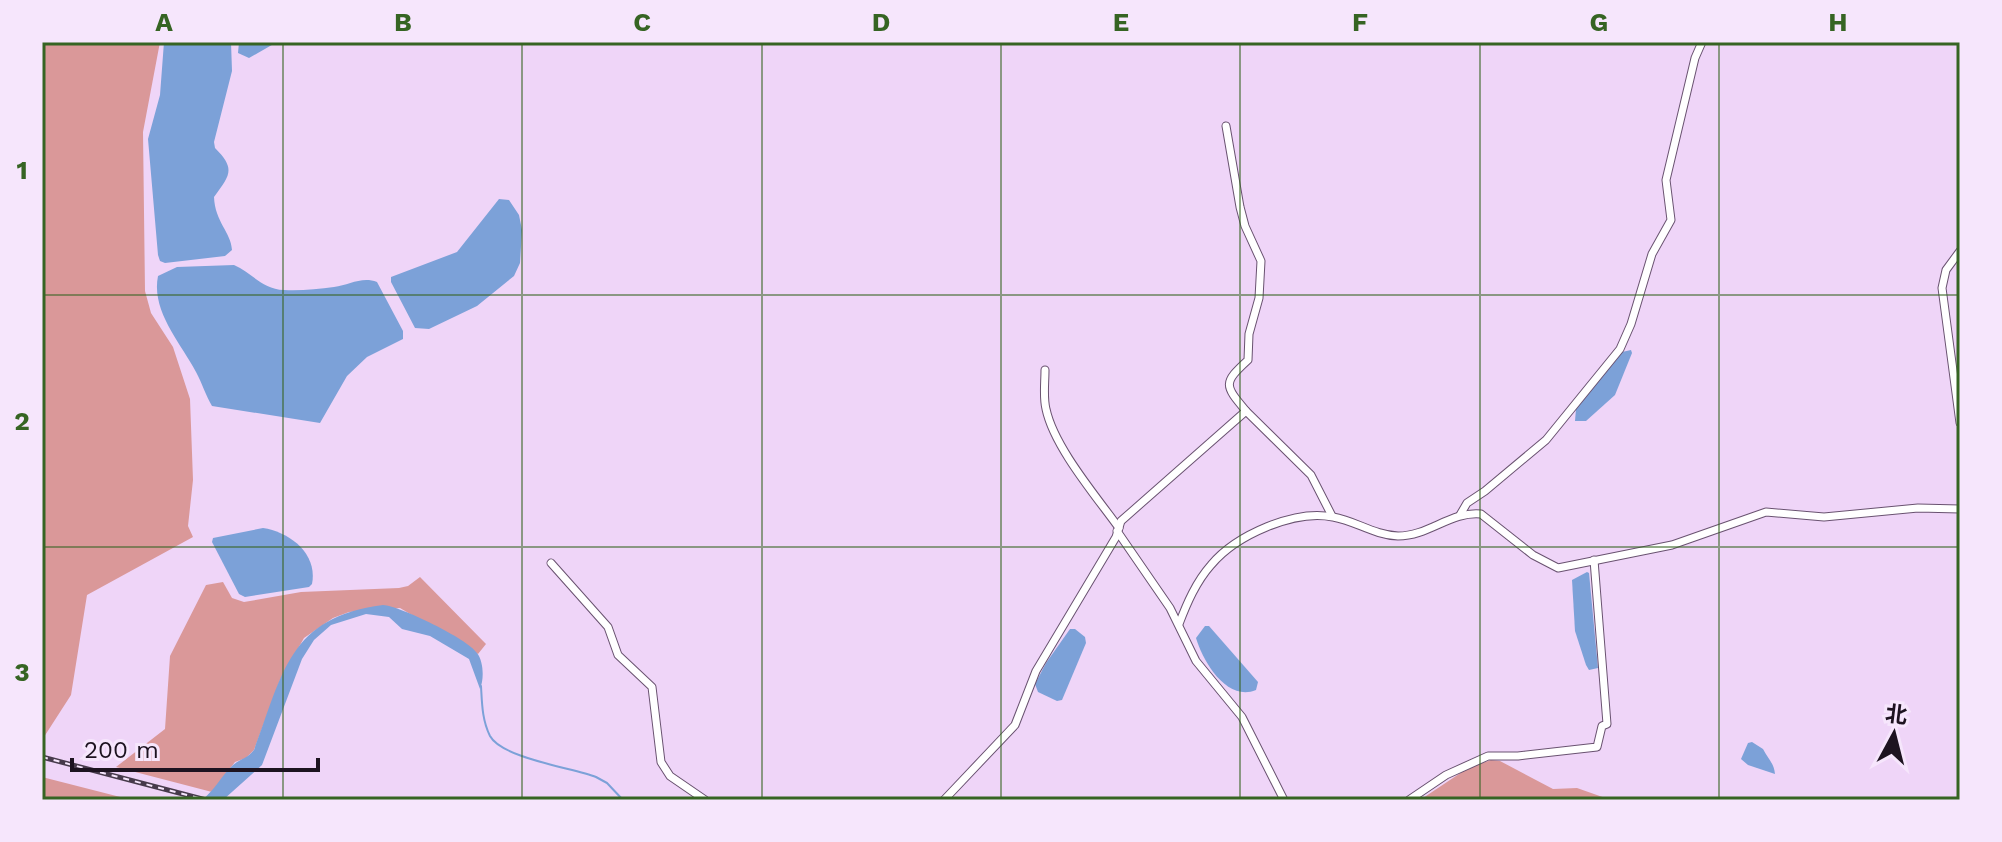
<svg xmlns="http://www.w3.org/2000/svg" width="2002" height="842" font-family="'Work Sans','Noto Sans SC',sans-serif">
<rect width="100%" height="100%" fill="#efd5f8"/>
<g fill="#da9899">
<polygon points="42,42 160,42 143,132 145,291 151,313 173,347 190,399 193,480 188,526 193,537 87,595 71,695 42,740"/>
<polygon points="420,577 486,644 478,654 400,608 349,612 333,618 304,638 280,680 254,750 246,758 235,762 212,792 116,767 165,729 170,656 206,585 223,582 232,598 244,602 301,592 399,588 408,586"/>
<polygon points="1491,760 1500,761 1553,789 1577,788 1611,800 1420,800 1468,768"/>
<polygon points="42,777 132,800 42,800"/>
</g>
<g fill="#7ca1d8">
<path d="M164,42h67l1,29 -18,71 1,6c21,21 15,27 -1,49 1,25 17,35 18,53l-7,6 -60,7 -5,-2 -2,-6 -10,-116 12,-44z"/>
<polygon points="239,42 277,42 249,58 238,53"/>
<polygon points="499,199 509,200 519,215 522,230 520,263 514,276 477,306 429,329 415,328 391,282 391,277 457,252"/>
<path d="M234,265c18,8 28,24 50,25 16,1 34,-1 50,-3 15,-2 28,-11 43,-5l26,49v8l-36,18 -20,19 -27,47 -108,-17c-6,-10 -10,-23 -16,-34 -16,-30 -45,-61 -38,-96l19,-9z"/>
<polygon points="1631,350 1632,353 1615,395 1586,421 1575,421 1576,409 1622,352"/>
<path d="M263,528c27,4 55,26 49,56l-3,3 -64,10 -6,-3 -27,-52 1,-4z"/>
<polygon points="1587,572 1589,573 1598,668 1589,670 1586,665 1575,631 1572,580"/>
<path d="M383,605c17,1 85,34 94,48 7,9 7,27 3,36l-11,-30 -39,-23 -28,-7 -13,-12 -23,-3 -35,11 -17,15 -12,19 -40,106 -39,35h-21c13,-10 19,-24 31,-35 7,-6 15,-7 21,-15 29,-77 35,-133 129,-145z"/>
<path d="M1205,626h4l49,56 -2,8c-29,12 -53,-28 -60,-52z"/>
<polygon points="1070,629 1075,629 1085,637 1086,643 1062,700 1057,701 1038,692 1035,684 1046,663"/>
<path d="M1752,742l11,7c5,10 11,14 12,25l-27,-9 -7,-6 7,-16z"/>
</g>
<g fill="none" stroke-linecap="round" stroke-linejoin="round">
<path stroke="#7ca1d8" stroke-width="2" d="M481,686c1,17 1,34 9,50 12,22 82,32 106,41l11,6 16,17"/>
<defs>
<g id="minor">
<polyline points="1960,251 1946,270 1942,288 1960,423"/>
<path d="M1045,370c0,13 -2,27 1,39 8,38 50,87 73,119"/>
<polyline points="1246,411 1311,475 1332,516"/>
<polyline points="1460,515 1467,503 1485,491 1546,440 1620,349 1631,324 1652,254 1671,220 1666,180 1695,58 1702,42"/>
<polyline points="1117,531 1170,608 1196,661 1242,717 1284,800"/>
<polyline points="551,563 608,627 618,655 652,687 661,762 670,776 705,800"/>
<path d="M1179,624c8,-21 17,-42 32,-59 25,-30 84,-56 122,-48 23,4 41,18 65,19 31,0 53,-25 83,-22l52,41 25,13 114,-23 94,-33 58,5 94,-9 42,1"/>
<path d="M944,800l71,-75 21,-54 80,-134 5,-16 125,-110c-22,-26 -23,-28 2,-51l1,-26 10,-36 2,-37 -16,-35 -5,-19 -14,-81"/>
<polyline points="1409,800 1446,775 1488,756 1518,756 1597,747 1602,726 1607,724 1594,560"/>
</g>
</defs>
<use href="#minor" stroke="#695270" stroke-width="9"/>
<use href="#minor" stroke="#fff" stroke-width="7"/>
<defs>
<polyline id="rail" points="42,757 206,800"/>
</defs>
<use href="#rail" stroke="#473a4b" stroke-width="5"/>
<use href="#rail" stroke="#f6e6fc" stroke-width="2" stroke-dasharray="6" stroke-linecap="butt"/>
</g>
<path fill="none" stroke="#366423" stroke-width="2" stroke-opacity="0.55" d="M283,42v758M522,42v758M762,42v758M1001,42v758M1240,42v758M1480,42v758M1719,42v758M42,295h1918M42,547h1918"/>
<rect width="2002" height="842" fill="none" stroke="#f6e6fc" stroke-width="88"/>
<g transform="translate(1894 734) rotate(7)" stroke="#f6e6fc" stroke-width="6" paint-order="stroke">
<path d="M0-6L14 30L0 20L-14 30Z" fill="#1d1320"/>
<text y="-12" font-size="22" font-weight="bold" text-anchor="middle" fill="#1d1320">北</text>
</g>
<path d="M72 758v12h246v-12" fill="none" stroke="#1d1320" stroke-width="4"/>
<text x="84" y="758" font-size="24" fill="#1d1320" stroke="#f6e6fc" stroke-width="6" paint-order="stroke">200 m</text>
<rect x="44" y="44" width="1914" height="754" fill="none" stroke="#366423" stroke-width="3"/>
<g font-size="26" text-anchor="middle" font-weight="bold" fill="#366423">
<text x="164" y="31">A</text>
<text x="403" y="31">B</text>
<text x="642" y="31">C</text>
<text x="881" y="31">D</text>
<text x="1121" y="31">E</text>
<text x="1360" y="31">F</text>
<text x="1599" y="31">G</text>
<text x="1838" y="31">H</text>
<text x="22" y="179">1</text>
<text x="22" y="430">2</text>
<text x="22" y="681">3</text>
</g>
</svg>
